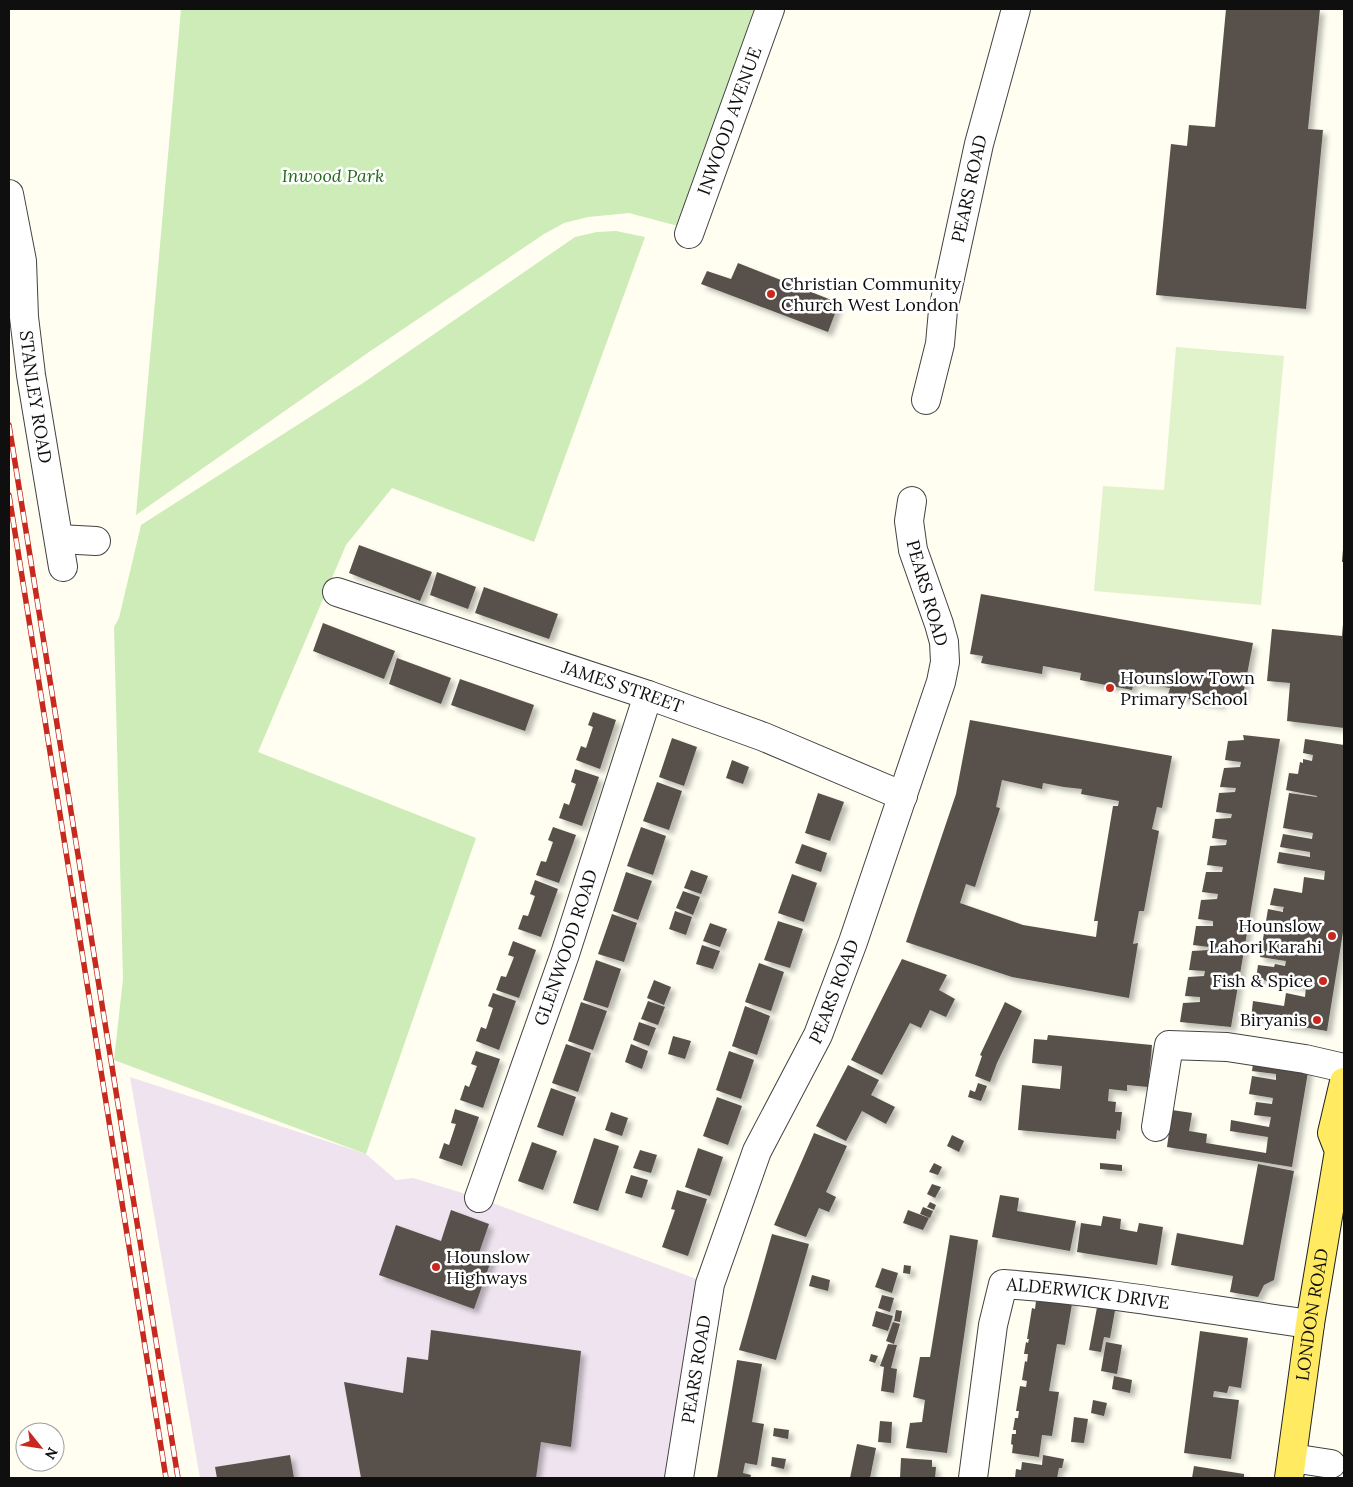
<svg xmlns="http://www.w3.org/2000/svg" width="1353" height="1487" font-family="Lora,serif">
<defs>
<filter id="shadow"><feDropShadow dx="4.5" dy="4.5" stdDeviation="2.5" flood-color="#0004"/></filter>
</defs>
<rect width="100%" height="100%" fill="#fffef1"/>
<polygon fill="#eee3ee" points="130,1077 366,1154 396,1180 413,1178 479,1198 710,1284 679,1478 200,1478"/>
<g fill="#cdecb8">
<polygon points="181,9 754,9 678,226 629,213 588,217 564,223 544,234 369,352 136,515"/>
<polygon points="616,231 645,237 534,542 392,488 346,545 258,752 476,838 366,1154 114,1060 123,979 114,627 119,618 141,525 363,383 575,237 597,232"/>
</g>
<polygon fill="#e0f3ca" points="1176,347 1284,356 1261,605 1094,591 1103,486 1164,490"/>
<g fill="#58514b" fill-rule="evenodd" filter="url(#shadow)">
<polygon points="1226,9 1320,9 1308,129 1323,130 1306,309 1156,295 1171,144 1187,146 1189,125 1215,127"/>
<polygon points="738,263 839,303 828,332 701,284 707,271 731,279"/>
<polygon points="359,545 432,572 420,601 349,573"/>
<polygon points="1343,549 1344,549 1344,562 1342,562"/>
<polygon points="437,572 476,587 468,609 430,595"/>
<polygon points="484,587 558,614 549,639 475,613"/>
<polygon points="981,594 1253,643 1242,701 1223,697 1221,705 1168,695 1170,688 1134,682 1132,690 1080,680 1081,673 1043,666 1042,674 981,663 983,656 970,654"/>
<polygon points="323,623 395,651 384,679 313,651"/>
<polygon points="1343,624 1344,624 1344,728 1287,721 1290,683 1267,681 1272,629 1342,636"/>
<polygon points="397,658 451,678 441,704 389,684"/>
<polygon points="460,679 534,705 525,731 451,705"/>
<polygon points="593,712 616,720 600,769 576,760 581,746 586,748 593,727 588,725"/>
<path d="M970,720l202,36 -10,52 -5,-1 -5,22 7,2 -15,80h-5l-6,33 5,-1 -9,55 -117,-21 -106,-35 50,-148zM1002,780l40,9 1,-6 21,4 18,2 -1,5 38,7 -1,5h-5l-19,115h4l-2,16 -73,-12 -63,-22 6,-19 9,3 25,-79 -4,-1z"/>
<polygon points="1243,735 1280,739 1231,1027 1180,1022 1183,1003 1200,1002 1200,997 1185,996 1188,977 1204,976 1205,971 1189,970 1192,951 1208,950 1209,947 1193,945 1196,926 1213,926 1213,921 1198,919 1201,900 1217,899 1218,894 1202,892 1206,872 1222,872 1223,867 1207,865 1210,846 1226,845 1227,840 1212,838 1215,819 1231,818 1232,814 1216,812 1219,793 1235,792 1236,788 1220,787 1224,768 1240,767 1241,762 1225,760 1228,741 1244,740"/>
<polygon points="672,738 697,747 684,786 659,777"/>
<polygon points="1305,739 1344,745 1344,926 1327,1031 1284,1024 1285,1020 1258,1015 1257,1020 1251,1019 1253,1001 1284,1006 1286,993 1305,997 1306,987 1256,979 1258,965 1274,967 1275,964 1285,966 1286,961 1260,957 1268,909 1283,912 1283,909 1284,907 1270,905 1274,888 1302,893 1304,877 1324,880 1325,871 1277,863 1279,852 1310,857 1310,852 1280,847 1283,834 1312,839 1313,833 1283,828 1289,793 1317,797 1317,796 1286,790 1289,773 1298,774 1300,762 1303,763 1303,759 1312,761 1313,755 1303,753"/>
<polygon points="732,760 749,767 743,784 726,778"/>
<polygon points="575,769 599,777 582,826 559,818 564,803 569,805 576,784 571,782"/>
<polygon points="657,782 682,791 669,830 643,821"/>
<polygon points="818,793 844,802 830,841 805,833"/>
<polygon points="553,827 576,835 559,883 536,875 541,861 546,862 553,842 548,840"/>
<polygon points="641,827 666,836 653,875 627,866"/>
<polygon points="802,844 827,853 821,872 795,863"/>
<polygon points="691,870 708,876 701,894 684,888"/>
<polygon points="626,872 652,881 638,920 613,911"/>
<polygon points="792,874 817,883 804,922 778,913"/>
<polygon points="535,880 558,889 541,937 518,929 523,915 528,916 535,896 530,894"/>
<polygon points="683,891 700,897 693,915 676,908"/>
<polygon points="675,911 692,917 686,935 669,929"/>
<polygon points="612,914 637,923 624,962 598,954"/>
<polygon points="778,921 803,929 790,968 764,960"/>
<polygon points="710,923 727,929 720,947 703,941"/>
<polygon points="513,941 536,950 519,998 496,990 501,976 506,977 514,957 508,955"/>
<polygon points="702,945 720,951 713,969 696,964"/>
<polygon points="902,959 947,975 939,990 955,999 946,1017 930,1010 921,1028 910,1023 882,1075 851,1060"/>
<polygon points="596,960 621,969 608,1008 583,1000"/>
<polygon points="759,963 784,972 771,1011 745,1002"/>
<polygon points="654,980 671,987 664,1005 647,998"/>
<polygon points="493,993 516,1001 499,1050 476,1041 481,1027 486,1029 493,1008 488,1006"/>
<polygon points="648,1001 665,1007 658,1025 641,1019"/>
<polygon points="581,1002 607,1011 593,1050 568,1041"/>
<polygon points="1005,1002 1022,1011 997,1063 990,1082 975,1076 982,1056 980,1055"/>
<polygon points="745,1006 770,1016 757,1055 732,1046"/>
<polygon points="639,1022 656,1028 649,1046 633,1040"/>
<polygon points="1048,1035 1152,1045 1148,1087 1127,1085 1127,1091 1109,1089 1108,1101 1116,1102 1115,1112 1122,1112 1120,1131 1117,1130 1116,1139 1018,1130 1022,1085 1060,1089 1062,1066 1032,1063 1034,1039 1047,1040"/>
<polygon points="673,1036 691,1041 685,1059 668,1054"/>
<polygon points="566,1044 591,1053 578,1092 552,1083"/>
<polygon points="631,1044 648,1051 642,1069 625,1062"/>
<polygon points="476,1051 500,1059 483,1108 460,1100 465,1085 469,1087 477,1066 471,1064"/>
<polygon points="729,1051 754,1060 741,1099 716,1090"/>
<polygon points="1254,1057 1309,1066 1292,1167 1167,1147 1172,1110 1192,1113 1189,1131 1207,1134 1206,1143 1266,1153 1268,1137 1230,1131 1231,1120 1269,1127 1271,1117 1254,1115 1256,1102 1272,1104 1273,1098 1249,1094 1252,1076 1276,1080 1276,1074 1252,1071"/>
<polygon points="848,1065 879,1080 871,1095 895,1107 886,1124 862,1111 846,1141 816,1126"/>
<polygon points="978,1083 987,1086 981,1101 968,1097 970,1090 975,1092"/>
<polygon points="551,1088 576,1097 563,1136 537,1127"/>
<polygon points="717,1097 742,1106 728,1145 703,1136"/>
<polygon points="455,1109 479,1117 462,1166 439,1158 444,1143 449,1145 456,1124 451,1123"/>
<polygon points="611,1112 628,1118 622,1136 605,1130"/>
<polygon points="814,1133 847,1146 826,1192 836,1197 829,1212 819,1208 806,1237 774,1225"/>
<polygon points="952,1135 964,1141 959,1152 947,1146"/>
<polygon points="594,1138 619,1146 598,1211 573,1203"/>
<polygon points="532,1142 557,1151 543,1190 518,1181"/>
<polygon points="698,1148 723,1157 710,1196 685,1187"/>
<polygon points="640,1150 657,1155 651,1173 633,1168"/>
<polygon points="934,1163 942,1167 938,1175 929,1172"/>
<polygon points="1100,1163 1122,1165 1122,1171 1100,1169"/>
<polygon points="1258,1164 1294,1171 1274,1280 1264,1285 1258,1297 1230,1292 1233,1276 1171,1265 1177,1233 1243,1245"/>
<polygon points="631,1175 648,1180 642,1198 625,1193"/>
<polygon points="932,1184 941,1187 935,1198 927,1194"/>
<polygon points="677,1190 707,1199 688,1256 662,1247 675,1210 671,1209"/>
<polygon points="1000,1195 1019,1198 1017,1211 1076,1221 1070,1251 992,1237"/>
<polygon points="930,1202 936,1205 934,1210 927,1207"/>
<polygon points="923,1207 933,1211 930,1218 920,1214"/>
<polygon points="451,1210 489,1224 479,1253 492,1258 474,1309 379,1275 396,1225 441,1241"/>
<polygon points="908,1210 929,1218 923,1230 903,1223"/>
<polygon points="1103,1216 1121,1219 1120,1229 1137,1232 1139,1223 1163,1227 1157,1265 1077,1252 1081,1223 1101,1226"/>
<polygon points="772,1234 809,1244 776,1360 739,1350"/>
<polygon points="950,1235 978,1240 947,1453 906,1448 910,1423 922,1422 925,1400 913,1397 920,1357 930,1357"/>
<polygon points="904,1265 911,1266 910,1274 903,1273"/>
<polygon points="882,1268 898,1273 892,1293 875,1287"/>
<polygon points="812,1275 830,1280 828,1291 809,1286"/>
<polygon points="1041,1293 1073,1298 1065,1345 1057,1344 1049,1391 1059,1392 1052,1436 1042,1435 1039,1457 1012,1453 1013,1445 1011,1444 1012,1434 1016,1434 1016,1430 1013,1430 1015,1418 1018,1418 1019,1411 1016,1411 1020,1386 1026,1387 1027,1381 1022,1380 1025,1361 1027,1362 1028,1354 1024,1354 1026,1342 1028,1343 1029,1339 1027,1339 1032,1308 1035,1309 1036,1301 1040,1302"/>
<polygon points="882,1295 894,1298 890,1312 878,1308"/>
<polygon points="1098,1302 1116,1305 1110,1338 1104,1337 1101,1352 1089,1350"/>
<polygon points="896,1310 902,1311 900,1322 894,1321"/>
<polygon points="876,1311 893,1316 888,1331 872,1326"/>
<polygon points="893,1322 900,1324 894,1344 886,1341"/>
<polygon points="431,1330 581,1351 571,1447 541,1442 536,1478 361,1478 344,1382 403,1393 407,1357 428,1360"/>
<polygon points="1200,1331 1248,1338 1241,1388 1229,1386 1227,1393 1214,1391 1213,1397 1239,1400 1231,1459 1184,1453"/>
<polygon points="1106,1342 1122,1345 1117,1374 1101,1371"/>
<polygon points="888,1344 897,1345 891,1368 897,1369 894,1393 881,1391 884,1367 880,1366"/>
<polygon points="871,1354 878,1356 875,1363 869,1361"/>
<polygon points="737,1360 762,1364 752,1422 764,1424 757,1465 745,1463 743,1473 751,1475 750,1478 717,1478"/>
<polygon points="1114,1376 1132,1380 1130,1393 1112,1389"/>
<polygon points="1093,1400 1107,1403 1104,1416 1091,1413"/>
<polygon points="1074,1417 1088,1419 1084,1443 1071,1442"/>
<polygon points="880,1421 892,1422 891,1443 878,1442"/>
<polygon points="774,1428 789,1430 788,1439 773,1436"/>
<polygon points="857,1444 876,1448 870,1478 850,1478"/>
<polygon points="290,1455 294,1478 217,1478 215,1467"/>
<polygon points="1043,1455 1064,1459 1062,1468 1059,1468 1057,1478 1015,1478 1016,1469 1021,1470 1022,1462 1042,1465"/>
<polygon points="772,1457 786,1459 784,1469 771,1466"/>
<polygon points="901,1458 932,1460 932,1467 936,1467 935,1478 900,1478"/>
<polygon points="1194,1466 1244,1474 1244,1478 1192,1478"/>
</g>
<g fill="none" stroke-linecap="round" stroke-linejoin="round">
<defs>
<g id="minor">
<path id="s1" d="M9,194l13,67 2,56 7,58 32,192"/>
<path id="s2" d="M689,234l81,-225"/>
<path id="s3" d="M926,400l14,-56 3,-34 36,-166 37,-135"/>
<polyline points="59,539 96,541"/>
<path id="s4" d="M337,592l311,103 116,42 139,59"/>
<polyline points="1156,1127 1169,1045 1227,1047 1305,1059 1344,1068"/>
<path id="s5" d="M479,1198l86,-244 83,-259"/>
<polyline points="1292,1458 1331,1464"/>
<path id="s6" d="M679,1478l31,-194 47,-133 61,-116 35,-93 88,-260 4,-20 -1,-20 -5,-18 -26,-74 -4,-29 3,-20"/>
<path id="s7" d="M973,1478l20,-153 10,-41c103,7 204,26 307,40"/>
</g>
<g id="major">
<path id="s8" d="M1289,1478l21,-154 29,-173 -7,-18 12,-51"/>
</g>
</defs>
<use href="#minor" stroke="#424242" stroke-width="30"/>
<use href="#major" stroke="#202020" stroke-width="30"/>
<use href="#minor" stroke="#fff" stroke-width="28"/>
<use href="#major" stroke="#ffea61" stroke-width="28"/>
<defs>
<g id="rail">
<polyline points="9,425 178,1478"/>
<polyline points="9,495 166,1478"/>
</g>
</defs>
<use href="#rail" stroke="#c8291e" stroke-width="5.5"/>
<use href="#rail" stroke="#fff" stroke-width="4" stroke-dasharray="11" stroke-linecap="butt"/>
</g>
<g fill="#c8291e" stroke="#fff" stroke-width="2">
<circle cx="771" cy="294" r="5"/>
<circle cx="1110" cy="688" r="5"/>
<circle cx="1332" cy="936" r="5"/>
<circle cx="1323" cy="981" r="5"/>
<circle cx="1317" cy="1020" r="5"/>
<circle cx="436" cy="1267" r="5"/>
</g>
<g text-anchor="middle" stroke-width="5" stroke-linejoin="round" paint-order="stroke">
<g font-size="18" fill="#0f0f0f" stroke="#fff">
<text dy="6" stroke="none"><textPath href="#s2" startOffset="120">INWOOD AVENUE</textPath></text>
<text dy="6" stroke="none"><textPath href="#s3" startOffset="216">PEARS ROAD</textPath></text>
<text dy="6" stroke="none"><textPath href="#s1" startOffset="205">STANLEY ROAD</textPath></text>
<text transform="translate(927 593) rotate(74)" y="6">PEARS ROAD</text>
<text dy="6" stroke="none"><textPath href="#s4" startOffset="301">JAMES STREET</textPath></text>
<text dy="6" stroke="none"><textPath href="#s5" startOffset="265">GLENWOOD ROAD</textPath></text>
<text dy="6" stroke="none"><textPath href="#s6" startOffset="515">PEARS ROAD</textPath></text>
<text dy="6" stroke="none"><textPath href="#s7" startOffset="282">ALDERWICK DRIVE</textPath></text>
<text dy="6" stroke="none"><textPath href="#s8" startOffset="165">LONDON ROAD</textPath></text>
<text dy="6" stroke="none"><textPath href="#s6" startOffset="110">PEARS ROAD</textPath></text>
</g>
<g font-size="18" font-style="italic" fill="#236b1b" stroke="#fff">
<text x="333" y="182">Inwood Park</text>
</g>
<g font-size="18" fill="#0f0f0f" stroke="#fff" text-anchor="start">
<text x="781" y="290">Christian Community<tspan x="781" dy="21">Church West London</tspan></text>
<text x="1120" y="684">Hounslow Town<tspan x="1120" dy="21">Primary School</tspan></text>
<text x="1322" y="932" text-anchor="end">Hounslow<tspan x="1322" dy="21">Lahori Karahi</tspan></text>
<text x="1313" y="987" text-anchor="end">Fish &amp; Spice</text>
<text x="1307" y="1026" text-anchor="end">Biryanis</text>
<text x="446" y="1263">Hounslow<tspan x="446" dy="21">Highways</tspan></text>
</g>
</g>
<rect width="1353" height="1487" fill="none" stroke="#0f0f0f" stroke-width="20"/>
<g transform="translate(40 1447) rotate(120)"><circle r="24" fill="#ffffff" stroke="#9f9f9f"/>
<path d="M0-4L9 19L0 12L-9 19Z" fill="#c8291e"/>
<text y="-8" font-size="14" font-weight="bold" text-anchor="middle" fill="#0f0f0f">N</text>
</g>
</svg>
